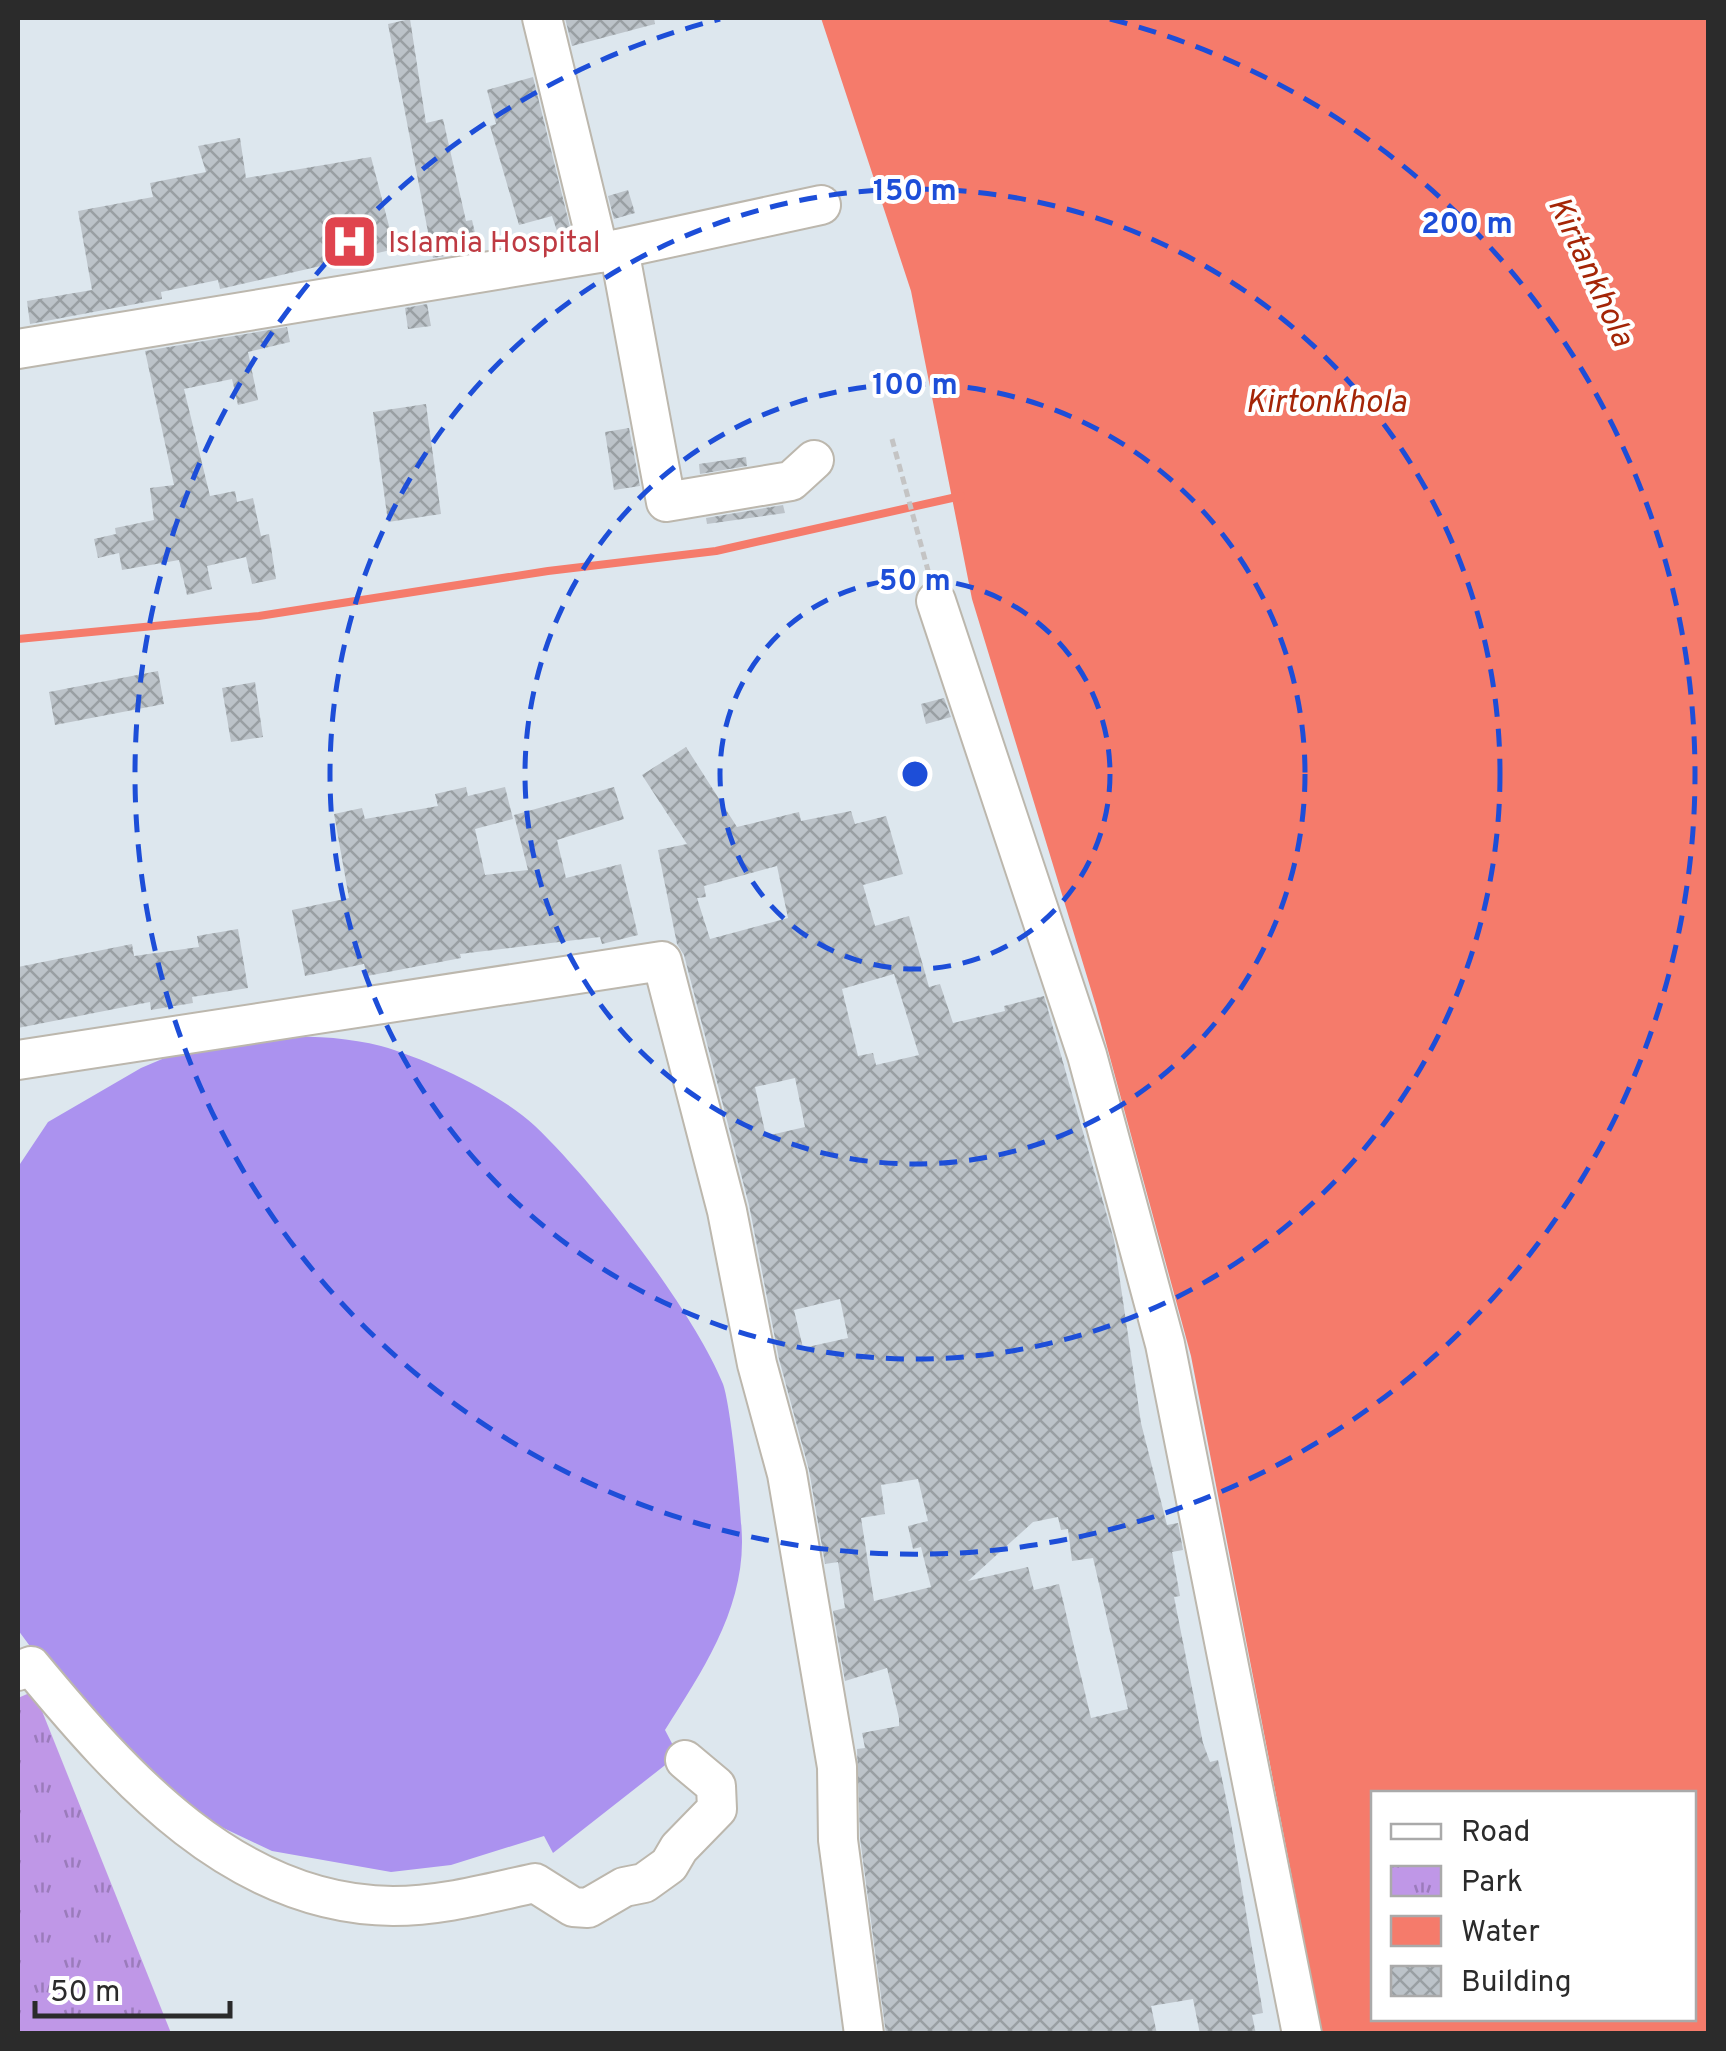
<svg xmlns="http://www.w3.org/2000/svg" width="1726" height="2051" font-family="Overpass,sans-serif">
<defs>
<pattern id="park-tufts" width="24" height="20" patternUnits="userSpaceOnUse" patternTransform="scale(2.5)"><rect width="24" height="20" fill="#bf97e7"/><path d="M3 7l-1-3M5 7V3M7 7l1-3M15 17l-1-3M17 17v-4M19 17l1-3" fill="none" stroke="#9b7bbb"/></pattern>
<pattern id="building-cross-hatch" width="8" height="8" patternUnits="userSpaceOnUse" patternTransform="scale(2.5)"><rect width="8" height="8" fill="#bcc3c9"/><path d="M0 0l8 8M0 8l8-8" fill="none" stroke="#999fa3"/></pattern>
</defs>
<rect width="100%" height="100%" fill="#dde7ee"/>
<polygon fill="url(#park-tufts)" points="34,1691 171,2033 18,2034 18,1698"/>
<path fill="#ab92ef" d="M214,1037c53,0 115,-5 167,9 46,13 119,47 154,80 58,55 158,184 188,258 8,22 19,132 19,158 0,71 -41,131 -77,188l13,25 -125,98 -9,-17 -93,29 -60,7 -119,-21 -95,-45 -82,-72 -77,-104v-463l30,-45 93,-54z"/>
<path fill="#f57b6b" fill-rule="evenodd" d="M821,18h887v2015h-386l-131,-677 -95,-350 -124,-407 -61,-308zM1374,1794h320v224h-320z"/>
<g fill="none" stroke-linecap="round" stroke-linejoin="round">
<polyline stroke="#f57b6b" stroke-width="8" points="18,639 259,616 548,571 716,551 961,496"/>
</g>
<g fill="url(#building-cross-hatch)" fill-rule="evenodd">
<polygon points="565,18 654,18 655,24 572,46"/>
<polygon points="410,19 426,123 443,119 466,221 472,220 479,250 433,258 388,24"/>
<polygon points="533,77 570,227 557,231 552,216 519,225 490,126 496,124 487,90"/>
<polygon points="240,138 246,178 371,157 395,249 220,289 218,280 161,292 162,299 30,324 27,301 92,290 78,211 153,197 150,183 206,172 198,146"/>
<polygon points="628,190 635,213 614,219 608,196"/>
<polygon points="427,304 431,326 408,329 405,308"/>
<polygon points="287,327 290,342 248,352 258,400 238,405 232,379 184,389 210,496 235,491 237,502 253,498 261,536 269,534 276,579 252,584 246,557 207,566 212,589 187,595 179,560 122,570 119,553 98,558 94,539 116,534 115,528 154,520 150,488 174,485 145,351"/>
<polygon points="426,404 441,514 388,522 373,412"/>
<polygon points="629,428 640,486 614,490 605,432"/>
<polygon points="746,457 747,466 700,474 699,464"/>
<polygon points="783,505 785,513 707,524 706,518"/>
<polygon points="158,671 164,704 55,725 49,692"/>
<polygon points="255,682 263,737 231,742 222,688"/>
<polygon points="944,698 951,717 926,724 921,704"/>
<path d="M686,747l51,80 62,-15 2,9 50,-10 4,13 31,-8 17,58 -40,11 12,41 34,-10 20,71 11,-3 13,39 52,-12 -1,-5 40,-10 70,244 27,183 26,102 11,-2 5,27 -11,2 8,44 -6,1 29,146 7,19 8,-2 12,57 33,196 -11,2 4,19h-56l-7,-35 -42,7 6,28h-271l-26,-196 -3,-89 8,-1 -3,-15 37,-7v-8l-12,-50 -42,13 -12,-70 12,-3 -7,-46 -13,2 -16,-94 -30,-111 -30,-154 -65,-250 -7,-11 -19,-94 29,-6 -45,-69zM777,866l11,52 -78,21 -13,-41 9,-1 -2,-11zM894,974l25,81 -43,10 -3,-12 -15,3 -16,-67zM795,1078l10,49 -39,9 -11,-49zM840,1299l8,39 -45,10 -9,-38zM918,1479l10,42 -20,5 5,23 8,-2 10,40 -57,14 -13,-83 24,-4 -4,-29zM1058,1517l3,13 7,-1 4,32 21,-3 35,151 -37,9 -32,-134 -25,6 -6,-23 -60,14 65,-59z"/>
<polygon points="466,787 468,796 505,787 513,819 475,829 485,875 528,870 514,815 614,787 624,819 557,840 566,878 621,864 638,935 602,944 600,937 460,954 461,958 367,976 364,964 305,976 292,910 349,898 334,814 362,808 365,819 438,806 435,794"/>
<polygon points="238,929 248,988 192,997 193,1003 151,1010 150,1002 18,1028 18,967 132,944 134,956 199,947 197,936"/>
</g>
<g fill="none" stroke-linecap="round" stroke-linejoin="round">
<defs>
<g id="minor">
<polyline points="619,249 666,502 791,481 814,460"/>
<polyline points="599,253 821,205"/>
<polyline points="18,349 599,253 542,18"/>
<polyline points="936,601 1087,1055 1165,1344 1302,2034"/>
<polyline points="18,1060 662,961 727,1211 757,1364 787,1474 837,1767 838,1840 864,2034"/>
<path d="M18,1671l13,-5c92,111 204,239 362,240 49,0 95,-13 142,-23l38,24 15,1 36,-21 20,-4 25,-18 10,-17 38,-39 -1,-23 -31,-26"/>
</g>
</defs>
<use href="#minor" stroke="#bcb7ad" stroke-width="42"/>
<polyline stroke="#c4c4c4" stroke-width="5" stroke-dasharray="8 5" stroke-linecap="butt" points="892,439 929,574"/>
<use href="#minor" stroke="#fff" stroke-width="38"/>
</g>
<g fill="none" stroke="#1d4ed8" stroke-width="5" stroke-dasharray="18 12">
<circle cx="915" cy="774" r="195"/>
<circle cx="915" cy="774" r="390"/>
<circle cx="915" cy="774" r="585"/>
<path d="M1110 19A780 780 0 1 1 720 19"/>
</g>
<defs>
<symbol id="hospital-square" viewBox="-11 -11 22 22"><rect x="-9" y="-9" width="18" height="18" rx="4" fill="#e0444e" stroke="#fff"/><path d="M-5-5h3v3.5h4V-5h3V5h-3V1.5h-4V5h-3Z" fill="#fff"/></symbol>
</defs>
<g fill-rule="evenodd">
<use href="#hospital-square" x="318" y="210" width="63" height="63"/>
</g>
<g text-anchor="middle" stroke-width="8" stroke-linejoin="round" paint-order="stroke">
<g font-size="30" fill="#be3a42" stroke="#fff" text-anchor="start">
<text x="388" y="252">Islamia Hospital</text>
</g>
<g font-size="32" font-style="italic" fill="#a42507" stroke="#fff">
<text transform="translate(1592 271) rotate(65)" y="11">Kirtankhola</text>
<text x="1326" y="412">Kirtonkhola</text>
</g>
</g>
<circle cx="915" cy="774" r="15" fill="#1d4ed8" stroke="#fff" stroke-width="5"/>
<g font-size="30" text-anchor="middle" font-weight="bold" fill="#1d4ed8" stroke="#fff" stroke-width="8" stroke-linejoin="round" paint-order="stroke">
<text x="915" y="200">150 m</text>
<text x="1467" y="233">200 m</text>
<text x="915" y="394">100 m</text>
<text x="915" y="590">50 m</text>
</g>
<rect width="1726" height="2051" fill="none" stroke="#2b2b2b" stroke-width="40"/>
<rect x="1371" y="1791" width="325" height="230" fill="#ffffff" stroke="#aaaaaa" stroke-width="2.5"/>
<rect x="1391" y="1824" width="50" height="15" fill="#ffffff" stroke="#aaaaaa" stroke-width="2.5"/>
<text x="1461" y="1841" font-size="30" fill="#2b2b2b">Road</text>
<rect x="1391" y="1866" width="50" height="30" fill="url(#park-tufts)" stroke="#aaaaaa" stroke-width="2.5"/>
<text x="1461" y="1891" font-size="30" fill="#2b2b2b">Park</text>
<rect x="1391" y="1916" width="50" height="30" fill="#f57b6b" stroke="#aaaaaa" stroke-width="2.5"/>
<text x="1461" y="1941" font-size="30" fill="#2b2b2b">Water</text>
<rect x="1391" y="1966" width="50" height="30" fill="url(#building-cross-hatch)" stroke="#aaaaaa" stroke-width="2.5"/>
<text x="1461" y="1991" font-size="30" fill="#2b2b2b">Building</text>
<path d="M35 2001v15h195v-15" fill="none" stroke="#2b2b2b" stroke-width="5"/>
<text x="50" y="2001" font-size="30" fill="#2b2b2b" stroke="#ffffff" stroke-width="8" paint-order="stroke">50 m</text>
</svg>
